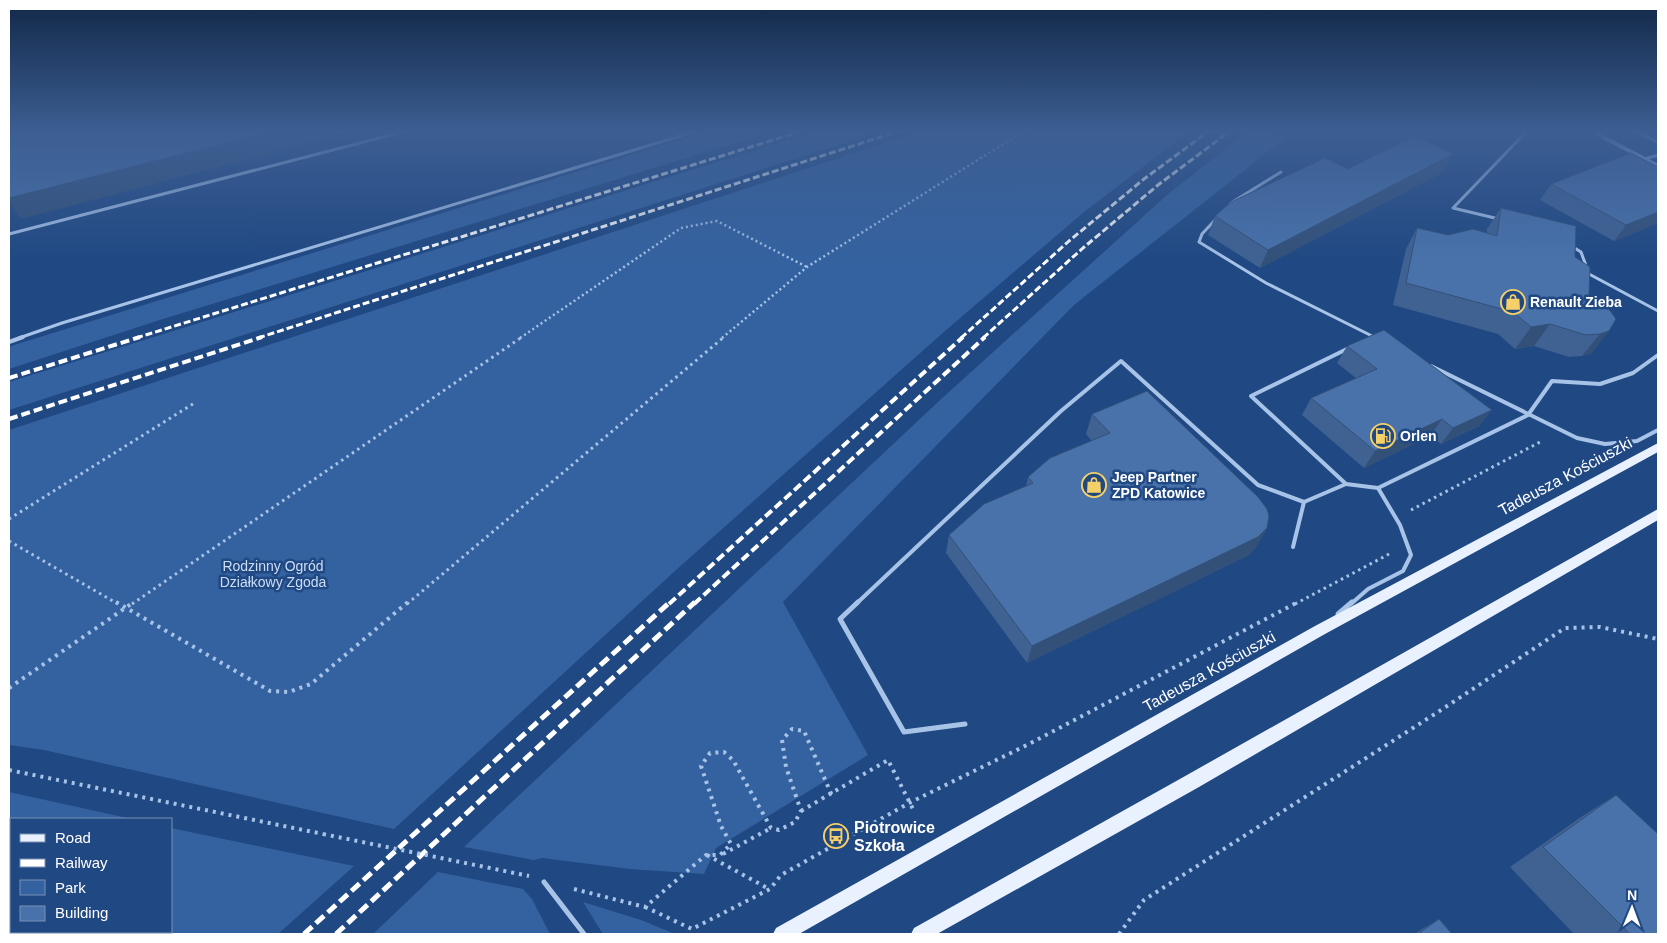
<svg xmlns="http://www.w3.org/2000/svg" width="1667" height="943" font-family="Arial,sans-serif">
<rect width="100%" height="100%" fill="#204882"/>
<g fill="#3462a0">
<polygon points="709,131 774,131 163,319 9,369 9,347 17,344"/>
<polygon points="817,131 882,131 9,410 9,382"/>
<polygon points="921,131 1190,131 1084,212 945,331 676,570 394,829 44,750 9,745 9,430"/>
<polygon points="1248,131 1294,131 1074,305 783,602 868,755 716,848 704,874 630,869 542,858 534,860 464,847 939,401 1167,195"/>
<polygon points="9,792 132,819 11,819 11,932 171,932 171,828 354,866 278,934 9,934"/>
<polygon points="438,872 523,889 532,899 550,934 373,934"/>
<polygon points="583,902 641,920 675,934 603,934"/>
</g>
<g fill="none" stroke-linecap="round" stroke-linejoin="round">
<g stroke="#a7c3e8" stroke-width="2.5" stroke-dasharray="2 3" stroke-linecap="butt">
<polyline points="520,338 681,228 717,221 807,267"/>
<polyline points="722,338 807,267 1024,131"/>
</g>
<g stroke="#a7c3e8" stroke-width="3" stroke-dasharray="2.5 4" stroke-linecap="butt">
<polyline points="1411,510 1542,441"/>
<polyline points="9,519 196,402"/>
<polyline points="9,541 118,604"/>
<polyline points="132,604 522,337"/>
<polyline points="407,604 724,337"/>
<polyline points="1295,604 1391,553"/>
</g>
<g stroke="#a7c3e8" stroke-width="4" stroke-dasharray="3 5" stroke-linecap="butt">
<polyline points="116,602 270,691 289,692 311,684 408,602"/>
<polyline points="9,688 134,602"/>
<polyline points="9,770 323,834"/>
<polyline points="801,811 888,760 913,809"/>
<polyline points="723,854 771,828"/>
<polyline points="707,855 769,889"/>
<polyline points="574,889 645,907 706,855 720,855 731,844 721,826 701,766 710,753 724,752 733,760 771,828 779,830 795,822 801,811 786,767 782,740 792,729 804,731 833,798"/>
<polyline points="645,907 692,929 770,889 781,875 911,802 1029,744 1298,602"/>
<polyline points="1119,934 1144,900 1438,712 1565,628 1600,627 1658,639"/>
</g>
<g stroke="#a7c3e8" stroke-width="3">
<polyline points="1635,131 1658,142"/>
<polyline points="1645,159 1658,155"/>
<polyline points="1231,203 1281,172"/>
<polyline points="1216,219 1202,234 1199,242 1266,283 1376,338"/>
<polyline points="1499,219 1453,208 1527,131"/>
<polyline points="9,234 406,131"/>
<polyline points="1573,247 1581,252 1589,274 1658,311"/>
<polyline points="19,338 62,323 697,131"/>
</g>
<g stroke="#a7c3e8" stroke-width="4">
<polyline points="1374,337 1376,338"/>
<polyline points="9,342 23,337"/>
<polyline points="1347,349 1251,396 1346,484 1378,488 1528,415 1552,381 1600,384 1633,373 1658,355"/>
<polyline points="1431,366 1577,438 1605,444 1637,441 1658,430"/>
<polyline points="1293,547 1304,502 1346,484"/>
<polyline points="856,604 1061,411 1121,361 1258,485 1304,502"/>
<polyline points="1351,604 1368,589 1403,571 1411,555 1400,525 1378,488"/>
</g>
<g stroke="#a7c3e8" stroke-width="5">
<polyline points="858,602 840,619 904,732 965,724"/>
<polyline points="1338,614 1352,602"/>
<polyline points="544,882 584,934"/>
</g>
<polyline stroke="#a7c3e8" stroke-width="4" points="1592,131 1658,166"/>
<g fill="#eaf1fe" fill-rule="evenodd">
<polygon points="1658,443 1658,452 1325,634 799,934 773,934 776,928 1315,626"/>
<polygon points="1658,509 1658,520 1199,787 937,934 911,934 914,928 1187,775"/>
</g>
<g stroke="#fff" stroke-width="3" stroke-dasharray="7 3" stroke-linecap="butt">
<polyline points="136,338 802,131"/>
<polyline points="258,338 899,131"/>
<polyline points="961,338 1069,241 1144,179 1209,131"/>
<polyline points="983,338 1083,248 1158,185 1230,131"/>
</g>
<g stroke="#fff" stroke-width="4" stroke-dasharray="9 4" stroke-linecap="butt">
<polyline points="9,378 140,337"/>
<polyline points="9,419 262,337"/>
<polyline points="669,604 963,337"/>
<polyline points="694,604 985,337"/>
</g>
<g stroke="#fff" stroke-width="5" stroke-dasharray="11 5" stroke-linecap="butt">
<polyline points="304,934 670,602"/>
<polyline points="336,934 695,602"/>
</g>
<polyline stroke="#a7c3e8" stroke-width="4" stroke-dasharray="3 5" stroke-linecap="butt" points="323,834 529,876"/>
</g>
<g fill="#3f6293">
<polygon points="1658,167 1658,223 1614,241 1540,200 1551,184"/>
<polygon points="1348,169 1443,172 1260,268 1208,235 1215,216"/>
<polygon points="1501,208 1575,257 1589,295 1616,319 1592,353 1582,356 1569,357 1534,346 1515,349 1498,334 1393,305 1406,249 1417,228 1448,235 1487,233 1487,229"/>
<polygon points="1347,346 1492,410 1479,426 1441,444 1430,436 1364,468 1302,415 1311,398 1356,378 1337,363"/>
<polygon points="1092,414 1267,528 1256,547 1247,556 1027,663 946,553 949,535 1026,486 1028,477 1092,441 1086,434"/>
<polygon points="1616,795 1658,934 1574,934 1510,867 1581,817"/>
<polygon points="1439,919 1452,934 1414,934"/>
</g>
<g fill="#335078">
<polygon points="273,131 356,131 21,219 9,202 9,198"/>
<polygon points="1453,154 1443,172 1260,268 1268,250"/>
<polygon points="1658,212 1658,223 1614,241 1626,225"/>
<polygon points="1550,324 1534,346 1515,349 1531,327"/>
<polygon points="1609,331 1592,353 1582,356 1600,334"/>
<polygon points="1492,410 1479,426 1441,444 1453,428"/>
<polygon points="1442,419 1430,436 1364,468 1375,451"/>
<polygon points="1267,528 1256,547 1247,556 1027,663 1032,646"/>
</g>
<g fill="#4972ab" stroke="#335078">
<polygon points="9,131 273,131 9,198"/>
<polygon points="1414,136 1453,154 1268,250 1215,216 1231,202 1325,158 1348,169"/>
<polygon points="1631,153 1658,167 1658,212 1626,225 1551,184"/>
<polygon points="1501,208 1576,226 1575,257 1590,267 1589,295 1606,305 1616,319 1609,331 1600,334 1586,335 1550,324 1531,327 1513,312 1406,283 1417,228 1448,235 1473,229 1497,236"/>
<polygon points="1384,330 1492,410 1453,428 1442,419 1375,451 1311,398 1377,369 1347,346"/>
<polygon points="1147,391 1258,497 1267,509 1269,516 1267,528 1258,537 1032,646 949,535 984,504 1033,483 1028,477 1050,458 1110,433 1092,414"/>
<polygon points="1616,795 1658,834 1658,934 1630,934 1543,847"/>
<polygon points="1439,919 1452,934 1418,934"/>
</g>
<linearGradient id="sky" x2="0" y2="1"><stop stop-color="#122848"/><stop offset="0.5" stop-color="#3c5e92"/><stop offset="1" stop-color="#3c5e92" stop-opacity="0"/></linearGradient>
<rect width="1667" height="263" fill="url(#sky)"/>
<defs>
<symbol id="shop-ring" viewBox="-11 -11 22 22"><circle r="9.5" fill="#204882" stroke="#f5d068" stroke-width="1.5"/><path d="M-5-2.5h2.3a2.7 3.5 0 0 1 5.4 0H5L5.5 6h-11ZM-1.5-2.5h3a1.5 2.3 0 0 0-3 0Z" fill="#f5d068"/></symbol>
<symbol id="fuel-ring" viewBox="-11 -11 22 22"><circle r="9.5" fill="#204882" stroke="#f5d068" stroke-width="1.5"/><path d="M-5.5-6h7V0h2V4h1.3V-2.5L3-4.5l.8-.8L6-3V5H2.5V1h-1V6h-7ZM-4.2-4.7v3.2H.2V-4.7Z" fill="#f5d068"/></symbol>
<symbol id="bus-ring" viewBox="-11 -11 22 22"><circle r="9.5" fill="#204882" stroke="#f5d068" stroke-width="1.5"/><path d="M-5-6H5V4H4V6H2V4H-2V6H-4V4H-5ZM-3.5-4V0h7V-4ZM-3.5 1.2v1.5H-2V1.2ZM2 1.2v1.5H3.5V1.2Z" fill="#f5d068"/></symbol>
</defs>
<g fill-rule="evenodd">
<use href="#shop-ring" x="1499" y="288" width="28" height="28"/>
<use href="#fuel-ring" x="1369" y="422" width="28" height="28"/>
<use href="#shop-ring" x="1080" y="471" width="28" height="28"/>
<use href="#bus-ring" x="822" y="822" width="28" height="28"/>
</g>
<g text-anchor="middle" stroke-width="5" stroke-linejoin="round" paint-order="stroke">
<g font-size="14" font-weight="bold" fill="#fff" stroke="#204882" text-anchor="start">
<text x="1530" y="307">Renault Zieba</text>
<text x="1400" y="441">Orlen</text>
<text x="1112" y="482">Jeep Partner<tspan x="1112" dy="16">ZPD Katowice</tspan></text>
</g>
<g font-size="14" fill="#cbdef6" stroke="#204882">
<text x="273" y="571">Rodzinny Ogród<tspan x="273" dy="16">Działkowy Zgoda</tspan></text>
</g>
<g font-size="16" fill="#fff" stroke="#204882">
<text transform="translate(1565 476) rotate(-28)" y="6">Tadeusza Kościuszki</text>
<text transform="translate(1209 671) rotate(-29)" y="6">Tadeusza Kościuszki</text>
</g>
<g font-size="16" font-weight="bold" fill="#fff" stroke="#204882" text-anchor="start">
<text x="854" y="833">Piotrowice<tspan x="854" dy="18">Szkoła</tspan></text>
</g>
</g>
<rect width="1667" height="943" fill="none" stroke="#ffffff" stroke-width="20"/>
<rect x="10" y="818" width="162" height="115" fill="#204882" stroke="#7991b4"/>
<rect x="20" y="834" width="25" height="8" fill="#eaf1fe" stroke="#7991b4"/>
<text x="55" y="843" font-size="15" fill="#ffffff">Road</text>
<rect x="20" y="859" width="25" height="8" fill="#ffffff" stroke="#7991b4"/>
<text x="55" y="868" font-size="15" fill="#ffffff">Railway</text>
<rect x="20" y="880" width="25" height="15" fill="#3462a0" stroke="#7991b4"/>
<text x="55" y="893" font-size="15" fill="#ffffff">Park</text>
<rect x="20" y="906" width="25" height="15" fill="#4972ab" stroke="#7991b4"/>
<text x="55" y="918" font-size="15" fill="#ffffff">Building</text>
<g transform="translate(1632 908) rotate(1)" stroke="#204882" stroke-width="4" paint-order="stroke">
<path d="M0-4L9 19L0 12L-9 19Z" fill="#ffffff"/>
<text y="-8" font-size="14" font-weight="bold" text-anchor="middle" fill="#ffffff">N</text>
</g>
</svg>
